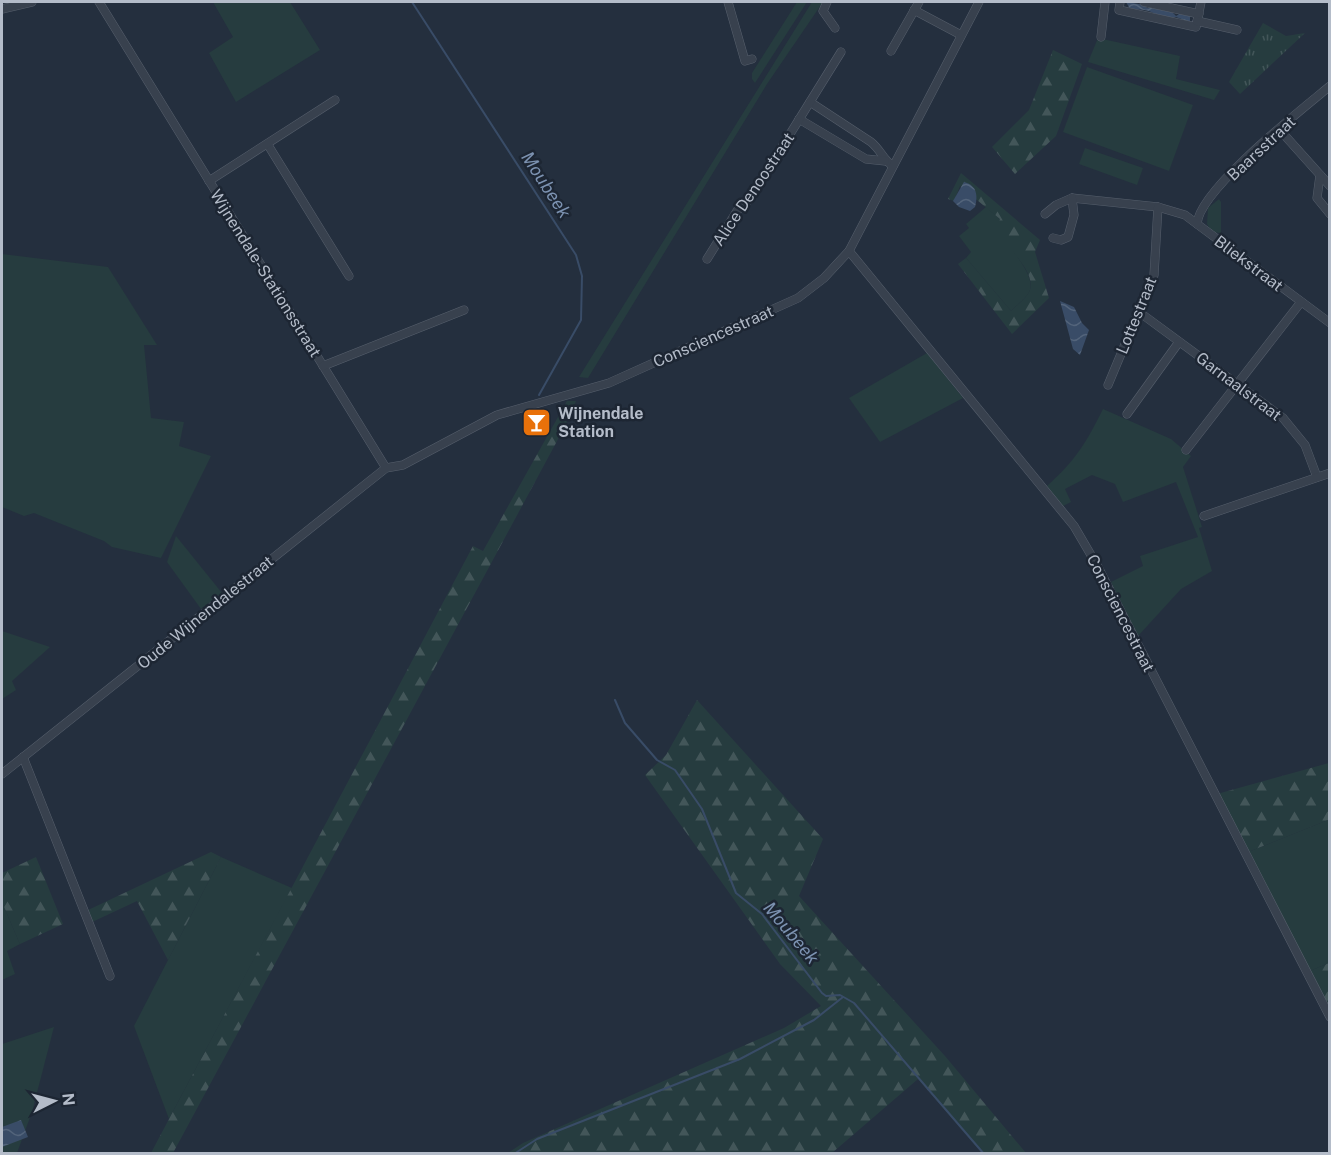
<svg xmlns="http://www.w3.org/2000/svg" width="1331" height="1155" font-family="'Public Sans',sans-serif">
<defs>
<pattern id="forest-firs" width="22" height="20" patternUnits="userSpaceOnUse" patternTransform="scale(1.5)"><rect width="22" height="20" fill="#263c3f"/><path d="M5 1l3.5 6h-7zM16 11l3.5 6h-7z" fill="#435659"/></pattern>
<pattern id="park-tufts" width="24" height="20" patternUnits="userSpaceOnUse" patternTransform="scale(1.5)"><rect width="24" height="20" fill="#263c3f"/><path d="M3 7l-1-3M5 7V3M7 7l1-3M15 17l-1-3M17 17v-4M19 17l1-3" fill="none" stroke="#435659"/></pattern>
<pattern id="water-waves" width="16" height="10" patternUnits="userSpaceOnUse" patternTransform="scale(1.5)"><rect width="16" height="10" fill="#394c67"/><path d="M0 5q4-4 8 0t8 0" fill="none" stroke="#53647b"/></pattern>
</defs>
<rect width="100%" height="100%" fill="#242f3e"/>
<g fill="#263c3f">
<polygon points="213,2 290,2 320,50 236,102 209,53 233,37"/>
<polygon points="797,2 807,2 755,83 752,79 752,73"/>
<polygon points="812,2 823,2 767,84 588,378 579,377"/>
<polygon points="1098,38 1180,56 1176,79 1220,90 1214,100 1088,62"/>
<polygon points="1087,67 1193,105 1169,171 1063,132"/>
<polygon points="1085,148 1143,168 1137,185 1079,164"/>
<polygon points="1219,199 1221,202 1221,233 1212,232 1207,224 1208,208"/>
<path d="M986,207l14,12c0,24 36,52 30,71 -3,8 -13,15 -19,21l-45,-53 5,-6 -12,-16 10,-8 -3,-4z"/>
<polygon points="2,254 108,267 157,345 144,345 151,418 184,422 179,446 211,456 161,558 112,547 104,541 34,513 24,516 2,507"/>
<polygon points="927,353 963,398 880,442 849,398"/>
<path d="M1103,409l68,30 20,17 -8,11 19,60 -3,1 13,43 -31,18 -43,47 -27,-54 32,-16 -3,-10 58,-19 -22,-55 -53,20 -8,-18 -23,-9 -27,14 6,13 -8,4 -16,-20c29,-26 39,-43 56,-77z"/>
<polygon points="176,536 222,593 201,609 167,562"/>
<polygon points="2,631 50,647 12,681 16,690 2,699"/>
<polygon points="1328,820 1329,963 1310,971 1248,852"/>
<polygon points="221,857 292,888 169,1119 134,1026"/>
<polygon points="2,902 20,944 7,951 15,974 2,980"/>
<polygon points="54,1027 32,1112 17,1153 2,1153 2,1044"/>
</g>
<g fill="url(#forest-firs)">
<polygon points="1053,50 1082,64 1056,136 1015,174 992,147 1029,110"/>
<path d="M961,173l79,67 -5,12 14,46 -37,36 -54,-70 8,-6 45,53c6,-6 16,-13 19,-21 7,-24 -38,-50 -30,-71l-40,-33 -6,15 -6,-2z"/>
<polygon points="567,401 576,401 563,430 173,1153 151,1153 473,546 483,551"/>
<polygon points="697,700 823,839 799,896 945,1056 1026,1153 982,1153 918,1079 832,1153 508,1153 523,1143 784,1028 821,1006 780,964 645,775 666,755"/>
<polygon points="1329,763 1329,823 1328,820 1248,852 1217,794"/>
<polygon points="211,852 221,857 168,960 137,901 90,923 86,911"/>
<polygon points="36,857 63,924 20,944 2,902 2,873"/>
<polygon points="1329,963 1329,1018 1310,971"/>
</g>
<polygon fill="url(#park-tufts)" points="1263,23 1286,36 1305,33 1240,94 1229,82"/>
<g fill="url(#water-waves)">
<path d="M1126,2l19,3 2,3c10,-2 22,0 29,8l5,-3 9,2v7l-14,-5c-10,4 -23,-6 -32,-7 -4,-1 -9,0 -14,-1z"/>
<path d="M964,182c13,3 14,14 11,25l-5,4 -11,-4 -6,-6z"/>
<polygon points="1060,301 1074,307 1082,323 1089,330 1080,355 1073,349"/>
<polygon points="21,1120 28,1137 2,1147 2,1127"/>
</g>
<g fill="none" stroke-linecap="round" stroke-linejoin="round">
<g stroke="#394c67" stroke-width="2">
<polyline points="412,2 576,255 582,276 581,320 539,395"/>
<polyline points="615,700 625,723 657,760 675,770 702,809 736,893 762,914 822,993 826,996 840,995 854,1003 984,1154"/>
<polyline points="514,1154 537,1139 740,1059 814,1020 843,997"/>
</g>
<defs>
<g id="minor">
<polyline points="99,2 386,468"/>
<polyline points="728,2 745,61 752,59"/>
<polyline points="827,2 823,11 835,28"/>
<polyline points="1120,2 1119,10 1196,27 1201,2"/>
<polyline points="1144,2 1199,14"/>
<polyline points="2,9 32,2"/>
<polyline points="914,10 961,35"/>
<polyline points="1197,21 1237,30"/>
<polyline points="1101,37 1105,2"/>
<polyline points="891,51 919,2"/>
<path d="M1330,86c-29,24 -131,104 -133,138l133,99"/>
<path d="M810,102l61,40c10,8 12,18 22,24"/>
<polyline points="799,119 866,159 885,161"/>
<polyline points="1279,129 1330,186"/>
<polyline points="268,145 349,276"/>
<polyline points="1320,175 1317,198 1330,214"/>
<polyline points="209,181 335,100"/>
<polyline points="1045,214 1056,205 1072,198 1158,207 1185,215 1197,224"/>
<polyline points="1053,238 1061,240 1068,237 1074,215 1072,198"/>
<polyline points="849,251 1074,526 1098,567 1330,1017"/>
<polyline points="707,259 739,208 749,200 841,52"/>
<polyline points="1139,312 1283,418 1305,445 1317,477"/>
<polyline points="323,366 464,310"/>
<polyline points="1108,385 1154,275 1158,207"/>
<polyline points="1127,414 1179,342"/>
<polyline points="1186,450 1301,302"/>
<polyline points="1204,516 1330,473"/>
<polyline points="23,757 110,976"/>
<polyline points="2,774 386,468 403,465 497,415 609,383 798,298 824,278 849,251 979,2"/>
</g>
</defs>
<use href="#minor" stroke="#565f6c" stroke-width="9"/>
<use href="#minor" stroke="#38414e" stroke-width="8"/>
</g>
<defs>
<symbol id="bar-square" viewBox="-11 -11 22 22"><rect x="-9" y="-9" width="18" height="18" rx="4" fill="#e8710a" stroke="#1d2633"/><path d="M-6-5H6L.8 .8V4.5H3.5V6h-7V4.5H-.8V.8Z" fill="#fff"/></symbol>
</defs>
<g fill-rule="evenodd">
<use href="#bar-square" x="520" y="406" width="33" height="33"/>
</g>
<g text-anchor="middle" stroke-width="5" stroke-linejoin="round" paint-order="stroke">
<g font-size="16" fill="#b4bcc9" stroke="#1d2633">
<text transform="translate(1261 148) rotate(-43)" y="6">Baarsstraat</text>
<text transform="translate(753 189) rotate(-56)" y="6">Alice Denoostraat</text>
<text transform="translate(1249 263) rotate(37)" y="6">Bliekstraat</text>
<text transform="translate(266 273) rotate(58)" y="6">Wijnendale-Stationsstraat</text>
<text transform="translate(1136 315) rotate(-68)" y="6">Lottestraat</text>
<text transform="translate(713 336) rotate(-24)" y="6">Consciencestraat</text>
<text transform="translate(1239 386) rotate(37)" y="6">Garnaalstraat</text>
<text transform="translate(205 612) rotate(-39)" y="6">Oude Wijnendalestraat</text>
<text transform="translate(1121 613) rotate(63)" y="6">Consciencestraat</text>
</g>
<g font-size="16" font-weight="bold" fill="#b4bcc9" stroke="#1d2633" text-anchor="start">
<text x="558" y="419">Wijnendale<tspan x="558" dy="18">Station</tspan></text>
</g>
<g font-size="18" font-style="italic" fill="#7c92b1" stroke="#1d2633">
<text transform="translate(546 185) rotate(57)" y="6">Moubeek</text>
<text transform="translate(791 933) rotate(50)" y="6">Moubeek</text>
</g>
</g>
<rect width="1331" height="1155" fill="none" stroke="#b4bcc9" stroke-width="6"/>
<g transform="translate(54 1101) rotate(84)" stroke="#1d2633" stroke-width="4.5" paint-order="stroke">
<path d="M0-4.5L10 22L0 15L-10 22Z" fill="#b4bcc9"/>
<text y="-9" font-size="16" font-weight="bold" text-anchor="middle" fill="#b4bcc9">N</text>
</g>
</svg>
